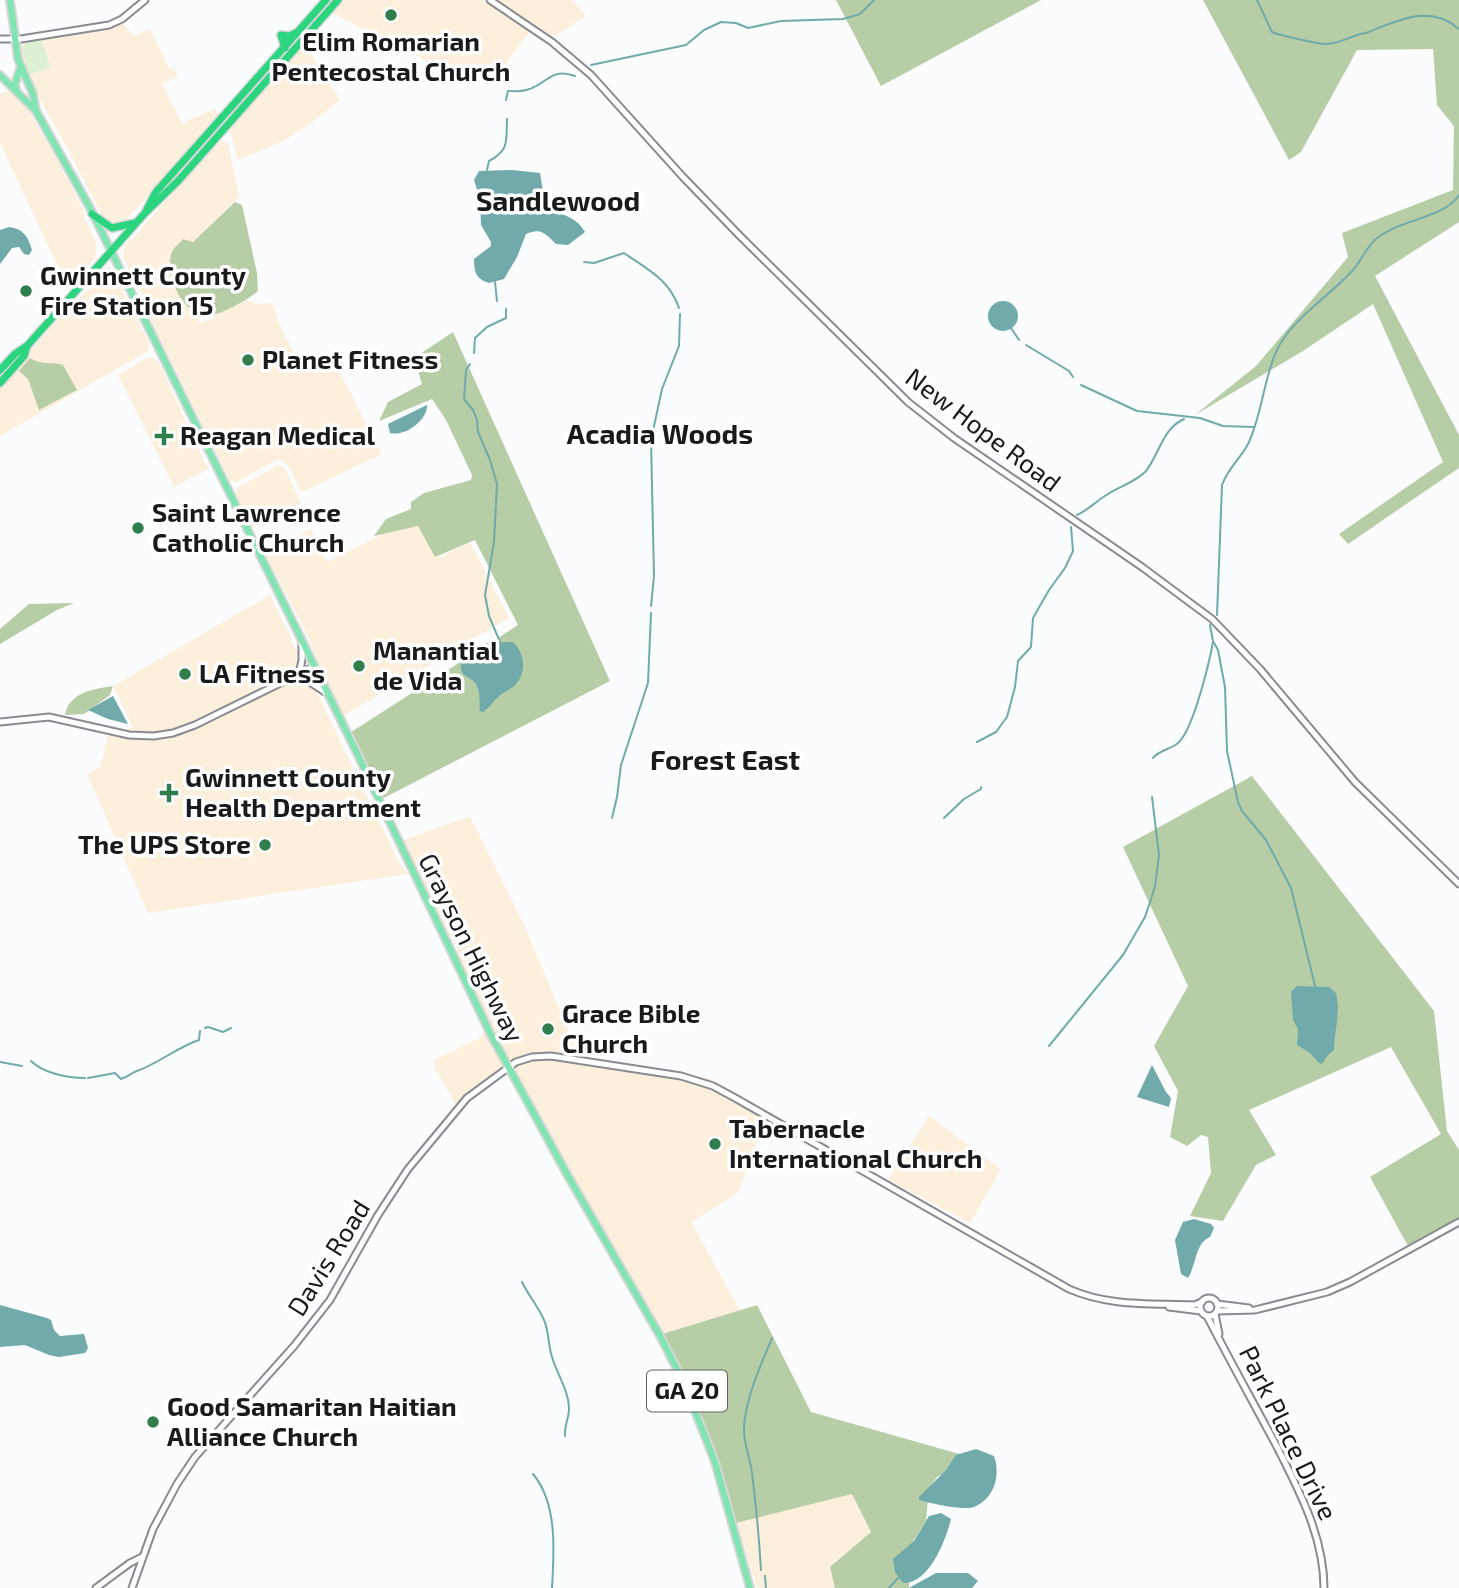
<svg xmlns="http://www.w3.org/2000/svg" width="1459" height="1588" font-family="'Exo 2',sans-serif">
<rect width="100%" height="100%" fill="#fbfcfe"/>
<g fill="#fcf0dc">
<polygon points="341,0 482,0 530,31 499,73 431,63 330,12"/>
<polygon points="493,0 573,0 586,16 556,35 550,36"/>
<polygon points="122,22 133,36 150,29 170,70 174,68 178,77 162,84 182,123 215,109 218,114 189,152 119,227 105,221 64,142 32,86 20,50 24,42 111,28"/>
<polygon points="302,48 308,49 340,100 310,124 284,141 238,160 229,128 269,82"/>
<polygon points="11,89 26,106 50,147 83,209 84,217 97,245 95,258 68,288 0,143 0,94"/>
<polygon points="223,141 228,143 239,197 174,262 200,323 214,318 212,310 238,299 262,304 272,302 279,323 302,370 332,357 381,452 380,455 304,491 300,490 289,466 281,460 277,460 236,482 230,481 149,316 147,307 123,257 125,245 134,237 195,167 218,142"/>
<polygon points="103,274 117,279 149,343 148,351 0,436 0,386 54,324"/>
<polygon points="152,357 158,361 205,463 210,468 174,487 118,375 145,359"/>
<polygon points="278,465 285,469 301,503 252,528 236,494 237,488"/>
<polygon points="417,517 439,558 470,542 509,618 343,716 304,629 264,552 311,529 327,562"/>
<polygon points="270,595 390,844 398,861 408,874 148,913 87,774 100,767 108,736 133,727 113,686"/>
<polygon points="470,816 525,927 579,1056 708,1078 768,1114 738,1193 691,1222 740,1310 659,1335 503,1067 456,1105 435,1069 434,1060 480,1038 486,1028 456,946 396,843"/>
<polygon points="929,1116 1001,1169 970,1223 888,1180"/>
<polygon points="852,1493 871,1532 830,1567 835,1588 757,1588 736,1523"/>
</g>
<polygon fill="#def0d2" points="41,38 50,67 29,75 22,49 27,41"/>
<g fill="#b6cda5">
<polygon points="836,0 1041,0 881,86"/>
<polygon points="1203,0 1459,0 1459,222 1375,276 1459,435 1459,468 1348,544 1339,534 1443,462 1373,304 1303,351 1195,415 1256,366 1348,257 1342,233 1453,190 1454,126 1437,105 1433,49 1357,50 1301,152 1289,160"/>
<path d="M235,202l7,3 15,68 1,18c-9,8 -42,27 -55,25 -22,-4 -39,-45 -31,-64 2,-5 8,-9 11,-13l10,3z"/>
<polygon points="453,332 610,681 378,801 348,734 518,625 475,540 435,557 418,526 374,536 386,519 411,509 411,502 424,493 471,480 472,475 446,420 432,399 379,421 388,402 422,384 414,358"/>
<path d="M30,358c14,8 19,3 33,7l14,25 -38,20 -11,-31 -9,-8z"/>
<polygon points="74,603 57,610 0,644 0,629 29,604"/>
<path d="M113,686l-3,9 -26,19 -19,1c4,-23 29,-26 48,-29z"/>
<polygon points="1252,776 1434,1011 1447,1131 1459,1150 1459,1220 1408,1246 1370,1177 1441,1134 1391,1047 1249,1110 1276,1155 1256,1165 1223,1221 1190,1216 1211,1173 1208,1137 1201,1135 1187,1146 1170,1137 1178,1091 1154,1046 1188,986 1123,847"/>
<polygon points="757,1305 811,1412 970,1457 937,1477 929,1488 926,1521 912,1543 909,1588 835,1588 830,1567 871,1532 852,1494 736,1523 682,1375 659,1335"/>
</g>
<g fill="#70aaaa">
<path d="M512,170l28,3 5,31c14,13 29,9 40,28l-17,13 -12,-1c-10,-10 -15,-17 -30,-10l-9,23 -13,22 -15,4c-13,-4 -15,-11 -15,-24l17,-13v-4l-10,-17 -1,-26 -6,-19 5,-9z"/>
<path d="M9,227c15,2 19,10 23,23l-3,5 -5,-1 -5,-7 -7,1 -12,16v-34z"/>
<circle cx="1003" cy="316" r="15"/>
<path d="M427,405c1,14 -21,32 -37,28l-2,-9z"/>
<path d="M507,642h6c13,13 14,33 0,45 -4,3 -10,5 -14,9 -6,5 -9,12 -16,16l-3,-1c-1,-9 1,-18 -4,-27 -3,-6 -14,-7 -15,-15 -1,-4 1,-7 3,-10 9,-17 26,-16 43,-17z"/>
<polygon points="113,696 128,724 108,719 88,710"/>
<path d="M1297,986l32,1 7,6c5,21 -2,38 -2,57l-7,6 -4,7 -3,1 -10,-11 -13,-8 1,-16 -5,-9 -2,-28z"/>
<polygon points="1152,1065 1166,1092 1171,1098 1169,1107 1137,1097"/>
<path d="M1194,1219l17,5 3,4 -4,9c-15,6 -14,29 -22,41l-7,-4 -6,-34 8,-18z"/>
<polygon points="0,1305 47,1318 51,1320 54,1330 60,1336 84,1334 88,1348 85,1353 59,1357 49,1355 25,1345 0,1347"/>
<path d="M976,1449l18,7c7,20 0,43 -20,51 -10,4 -45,-4 -55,-7v-3l27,-27 10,-15z"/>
<path d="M941,1513l10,6c-5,21 -22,65 -48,64l-8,-11 -2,-13 21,-18 15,-25z"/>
<polygon points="936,1573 968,1573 978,1581 972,1588 909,1588"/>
</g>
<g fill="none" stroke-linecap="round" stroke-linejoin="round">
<g stroke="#70aaaa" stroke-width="2">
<path d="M1257,0l15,32c6,3 50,13 56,12 14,-1 26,-10 38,-11 31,-12 64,-30 93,-4"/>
<polyline points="591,65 686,45 704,30 721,22 736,23 748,28 781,21 843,19 860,14 874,0"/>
<path d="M506,100l2,-9c6,0 12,1 18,-1 21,-5 24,-23 49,-14"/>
<path d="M487,170l2,-9c21,-11 17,-21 18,-42"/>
<path d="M584,262l10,1 30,-10c23,16 45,26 55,55"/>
<polyline points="495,282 497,301"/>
<polyline points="1011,328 1019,340"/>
<polyline points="1026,345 1069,371 1073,377"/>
<polyline points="474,353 475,338 487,327 506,318 506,309"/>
<polyline points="470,364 466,370 464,399 473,410 477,420 478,432 490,460 497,484 494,542 485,595 489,616 500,642"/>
<polyline points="1081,385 1137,411 1200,418 1223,426 1254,427"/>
<path d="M1077,515c13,-6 19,-14 31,-21 12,-8 28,-12 38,-23 14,-18 16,-42 38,-52"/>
<polyline points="651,606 654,576 651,440 662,389 679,346 680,314"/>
<path d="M1217,615l5,-130c6,-17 18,-26 26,-41 14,-29 15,-62 28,-92 14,-32 54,-56 77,-82 8,-9 13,-22 22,-30 23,-21 69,-21 84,-45"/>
<polyline points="1210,625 1213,641 1218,650 1225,687 1227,751 1238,802 1242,811 1266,840 1291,888 1315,986"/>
<polyline points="977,742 996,732 1007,717 1015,687 1018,661 1031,647 1033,618 1049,590 1065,568 1073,551 1071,527"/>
<path d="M1153,758c7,-9 21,-9 27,-17 14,-16 29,-77 33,-99"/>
<polyline points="612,818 617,797 621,765 648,683 651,613"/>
<polyline points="944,818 964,799 981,789 981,787"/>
<polyline points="205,1028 208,1027 223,1032 231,1028"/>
<polyline points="1049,1046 1123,955 1145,917 1155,887 1159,855 1152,797"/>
<path d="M31,1061c12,12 36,17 54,17"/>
<polyline points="0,1062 22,1066"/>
<path d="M88,1078l27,-5 6,6c7,-2 10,-6 16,-8 22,-8 39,-23 62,-31l1,-9"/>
<path d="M522,1282c6,13 16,24 22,38 5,11 4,25 8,37 5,17 17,34 17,52 0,9 -5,17 -4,27"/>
<path d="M533,1474c25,30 21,78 19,114"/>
<path d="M761,1570c-2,-33 -5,-65 -9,-97 -2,-16 -9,-30 -8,-47 2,-28 17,-62 28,-88"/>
<polyline points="765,1576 766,1588"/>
<polyline points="889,1588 899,1577"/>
</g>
<defs>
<g id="secondary">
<polyline points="490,0 552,42 591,75 683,177 740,236 908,402 954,438 1142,567 1212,619 1260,669 1355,782 1459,884"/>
<polyline points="0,39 21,39 109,25 122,19 145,0"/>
<polyline points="299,674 302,660 302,644"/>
<polyline points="294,678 305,679 325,692"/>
<polyline points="0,722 49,717 129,735 154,736 173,733 195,725 313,667"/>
<circle cx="1209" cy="1307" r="9"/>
<polyline points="1217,1304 1249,1308"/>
<polyline points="1169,1307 1201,1311"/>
<polyline points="1217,1311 1255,1310 1327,1292 1350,1282 1459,1222"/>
<polyline points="1215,1314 1219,1334"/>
<path d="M1207,1316c22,43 46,86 69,129 23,45 48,92 48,143"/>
<polyline points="96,1588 130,1563 142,1557"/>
<path d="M132,1588l21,-59 24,-45 18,-27 99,-111 36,-46 48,-85 30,-46 59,-71 49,-36 16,-5 19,-1 130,20 32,10 24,13 332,190c41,18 82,14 125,16l8,-3"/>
</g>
<g id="primary">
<polyline points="10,0 18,59 33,94 36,111 89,206 357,753 491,1035 568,1176 659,1334 684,1383 715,1462 750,1588"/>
<polyline points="0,75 36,111"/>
<polyline points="16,90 15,84 20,69"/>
</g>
<g id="highway">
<polyline points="285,48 281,35 289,36 296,33"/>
<polyline points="147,209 156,192 326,0"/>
<polyline points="92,214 112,228 135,223"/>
<path d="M86,279c20,-7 23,-10 40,4"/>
<polyline points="0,370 15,354 27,346 145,213 178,181 338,0"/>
<polyline points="0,383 24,356 27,346"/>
</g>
</defs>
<use href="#secondary" stroke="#898b92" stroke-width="9"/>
<use href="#primary" stroke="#d6d6d6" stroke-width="10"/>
<use href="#highway" stroke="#d6d6d6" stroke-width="10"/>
<use href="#secondary" stroke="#fff" stroke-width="5"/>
<use href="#primary" stroke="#80e5b2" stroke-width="6"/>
<use href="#highway" stroke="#2bd47f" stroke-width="7"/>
</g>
<g fill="#317e4d" stroke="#fff" stroke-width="2.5">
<circle cx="391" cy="15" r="7"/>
<circle cx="26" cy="291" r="7"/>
<circle cx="248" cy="360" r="7"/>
<path d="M160.5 425.5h7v7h7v7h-7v7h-7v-7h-7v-7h7z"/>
<circle cx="138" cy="528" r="7"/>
<circle cx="359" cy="666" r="7"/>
<circle cx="185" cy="674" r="7"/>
<path d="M165.5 782.5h7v7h7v7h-7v7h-7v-7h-7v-7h7z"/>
<circle cx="265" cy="845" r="7"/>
<circle cx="548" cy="1029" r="7"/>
<circle cx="715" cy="1144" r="7"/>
<circle cx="153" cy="1422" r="7"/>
</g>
<g text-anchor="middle" stroke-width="7" stroke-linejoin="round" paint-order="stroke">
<rect fill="#fff" stroke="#5e5f60" stroke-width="2" x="647" y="1370.5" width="80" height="41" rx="5"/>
<g font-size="24" font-weight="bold" fill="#191a1c">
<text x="687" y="1399">GA 20</text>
</g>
<g font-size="26" font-weight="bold" fill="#191a1c" stroke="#fff" text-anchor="start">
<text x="391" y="51" text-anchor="middle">Elim Romarian<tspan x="391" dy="30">Pentecostal Church</tspan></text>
<text x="40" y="285">Gwinnett County<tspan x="40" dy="30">Fire Station 15</tspan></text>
<text x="262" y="369">Planet Fitness</text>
<text x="180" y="445">Reagan Medical</text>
<text x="152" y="522">Saint Lawrence<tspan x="152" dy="30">Catholic Church</tspan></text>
<text x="373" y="660">Manantial<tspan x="373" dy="30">de Vida</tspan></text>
<text x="199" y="683">LA Fitness</text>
<text x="185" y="787">Gwinnett County<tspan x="185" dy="30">Health Department</tspan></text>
<text x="251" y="854" text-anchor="end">The UPS Store</text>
<text x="562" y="1023">Grace Bible<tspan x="562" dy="30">Church</tspan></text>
<text x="729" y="1138">Tabernacle<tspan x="729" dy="30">International Church</tspan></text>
<text x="167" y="1416">Good Samaritan Haitian<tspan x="167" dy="30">Alliance Church</tspan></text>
</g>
<g font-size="26" fill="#191a1c" stroke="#fff">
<text transform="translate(983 430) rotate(37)" y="9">New Hope Road</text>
<text transform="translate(471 948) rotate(64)" y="9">Grayson Highway</text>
<text transform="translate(329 1258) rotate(-58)" y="9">Davis Road</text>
<text transform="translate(1288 1433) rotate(64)" y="9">Park Place Drive</text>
</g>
<g font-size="28" font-weight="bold" fill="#191a1c" stroke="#fff">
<text x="558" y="211">Sandlewood</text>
<text x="660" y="444">Acadia Woods</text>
<text x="725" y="770">Forest East</text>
</g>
</g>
</svg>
